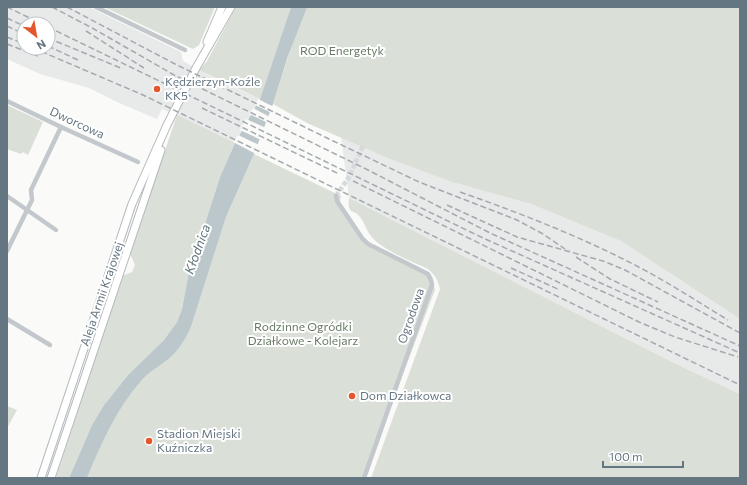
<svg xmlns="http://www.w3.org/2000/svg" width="747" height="485" font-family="Commissioner,sans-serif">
<rect width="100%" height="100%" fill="#fafaf8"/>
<g fill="#e8e9e9" fill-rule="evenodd">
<path d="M7,7h82l92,45 2,9 31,17 46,21 -25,44 -73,-34 -5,10 -38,-16 -30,-15 -49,-14 -33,-15zM24,24h24v24h-24z"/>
<polygon points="341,137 390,159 452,182 531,204 621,241 740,319 740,394 674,363 349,198"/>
</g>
<g fill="#dadfd7">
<polygon points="104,7 215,7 199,45 193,49"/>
<polygon points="236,7 291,7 260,99 199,70 207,61"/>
<polygon points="304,7 740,7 740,319 621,241 531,204 452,182 390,159 307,123 273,104"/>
<polygon points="7,105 43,122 28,155 23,152 21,154 7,149"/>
<polygon points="177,115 235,143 220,177 188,277 182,309 177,322 164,340 128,375 104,405 92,425 69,478 56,478 122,276 132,272 135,265 130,254"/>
<path d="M254,154l87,42 -1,6 31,46 61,29 3,13 -36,94 -33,94h-279c14,-34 30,-70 55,-98 10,-11 24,-17 33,-27 7,-8 12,-17 16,-26l35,-110z"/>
<path d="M349,198l325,165 66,31v84h-369l69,-189c-2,-9 -5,-14 -12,-20 -15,-7 -48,-20 -57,-33 -5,-6 -6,-13 -11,-19 -6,-9 -13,-1 -11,-19z"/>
<polygon points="7,406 17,410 7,428"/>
</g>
<path fill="#bbc7cb" d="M291,7h16l-19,49 -15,48 -19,50 -28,63 -35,110c-4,9 -9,18 -16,26 -9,10 -23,16 -33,27 -25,28 -41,64 -55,98h-18l23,-53 12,-20 24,-30 36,-35 13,-18 5,-13 6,-32 32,-100 15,-34 25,-44z"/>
<g fill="#fafaf8">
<polygon points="258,99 274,107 272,113 255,105"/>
<polygon points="253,108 270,117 268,123 249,114"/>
<polygon points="246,119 266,128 261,140 240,130"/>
<polygon points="238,135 259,145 256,154 233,142"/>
</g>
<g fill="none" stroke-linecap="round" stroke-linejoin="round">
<polyline stroke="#d5d9db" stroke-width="4.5" stroke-dasharray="4.5 2" stroke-linecap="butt" points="336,196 349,177 363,146"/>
<defs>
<g id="primary">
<polyline points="207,42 222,7"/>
<polyline points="41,478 132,204 167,125 196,68 231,7"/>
<polyline points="51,478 161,150"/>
</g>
</defs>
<use href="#primary" stroke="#b5babe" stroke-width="9"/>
<g stroke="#c3c8cc" stroke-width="4.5">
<polyline points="96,7 185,50"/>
<polyline points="7,101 61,127 138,162"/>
<polyline points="7,196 56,230"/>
<polyline points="336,196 337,201 362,238 368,244 428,274 431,280 432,285 364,478"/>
<polyline points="7,251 32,200 31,190 61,127"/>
<polyline points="7,319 50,345"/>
</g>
<use href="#primary" stroke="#fff" stroke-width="7"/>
<g stroke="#a2aab0" stroke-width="1.5" stroke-dasharray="6 3" stroke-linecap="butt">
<polyline points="7,7 42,24"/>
<polyline points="52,7 94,29 174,75 368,170 490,233 740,346"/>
<polyline points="67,7 175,64 327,138 419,182 517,220 543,234 565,249"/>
<polyline points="7,18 24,26"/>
<polyline points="7,26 24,34"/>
<polyline points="48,27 483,238 740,353"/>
<polyline points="86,31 144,68"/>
<polyline points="7,37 24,44"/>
<polyline points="48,38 123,69"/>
<polyline points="7,44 40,57"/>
<polyline points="48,46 80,61"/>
<polyline points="33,48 143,95 740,385"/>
<polyline points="202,108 339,174"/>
<polyline points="353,181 639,322 675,337 738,357"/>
<path d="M460,192c57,20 114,42 169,70 34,17 66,38 99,58"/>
<polyline points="447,205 517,237 603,261 625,270 740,333"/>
<polyline points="576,257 610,279 658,302"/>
<polyline points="511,268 560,290"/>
</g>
</g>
<g fill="#e4572e" stroke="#fff" stroke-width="1.5">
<circle cx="157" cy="89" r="4"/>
<circle cx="352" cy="396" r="4"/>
<circle cx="149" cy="441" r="4"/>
</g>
<g text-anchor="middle" stroke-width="4" stroke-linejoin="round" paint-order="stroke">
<g font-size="12" fill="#687a64" stroke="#fff">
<text x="342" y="55">ROD Energetyk</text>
<text x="303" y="331">Rodzinne Ogródki<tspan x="303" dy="14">Działkowe - Kolejarz</tspan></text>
</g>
<g font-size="12" fill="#657683" stroke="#fff" text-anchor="start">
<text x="165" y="86">Kędzierzyn-Koźle<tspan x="165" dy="14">KK5</tspan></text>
<text x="360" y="400">Dom Działkowca</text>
<text x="157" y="438">Stadion Miejski<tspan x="157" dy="14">Kuźniczka</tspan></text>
</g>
<g font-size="12" fill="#657683" stroke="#fff">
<text transform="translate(77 123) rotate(25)" y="4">Dworcowa</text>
<text transform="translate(102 294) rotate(-71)" y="4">Aleja Armii Krajowej</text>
<text transform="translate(411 316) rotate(-71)" y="4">Ogrodowa</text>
</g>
<g font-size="13" font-style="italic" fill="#60757c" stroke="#fff">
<text transform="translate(197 249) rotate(-70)" y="5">Kłodnica</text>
</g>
</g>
<rect width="747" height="485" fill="none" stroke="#657683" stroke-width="16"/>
<g transform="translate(36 36) rotate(149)"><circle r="19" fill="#ffffff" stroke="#c1c8cd"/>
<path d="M0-3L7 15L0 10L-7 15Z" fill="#e4572e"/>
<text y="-6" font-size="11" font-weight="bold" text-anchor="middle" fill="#657683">N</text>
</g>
<path d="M603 461v6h80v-6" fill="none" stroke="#657683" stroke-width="2"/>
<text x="609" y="461" font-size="12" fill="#657683" stroke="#ffffff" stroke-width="3" paint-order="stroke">100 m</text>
</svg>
